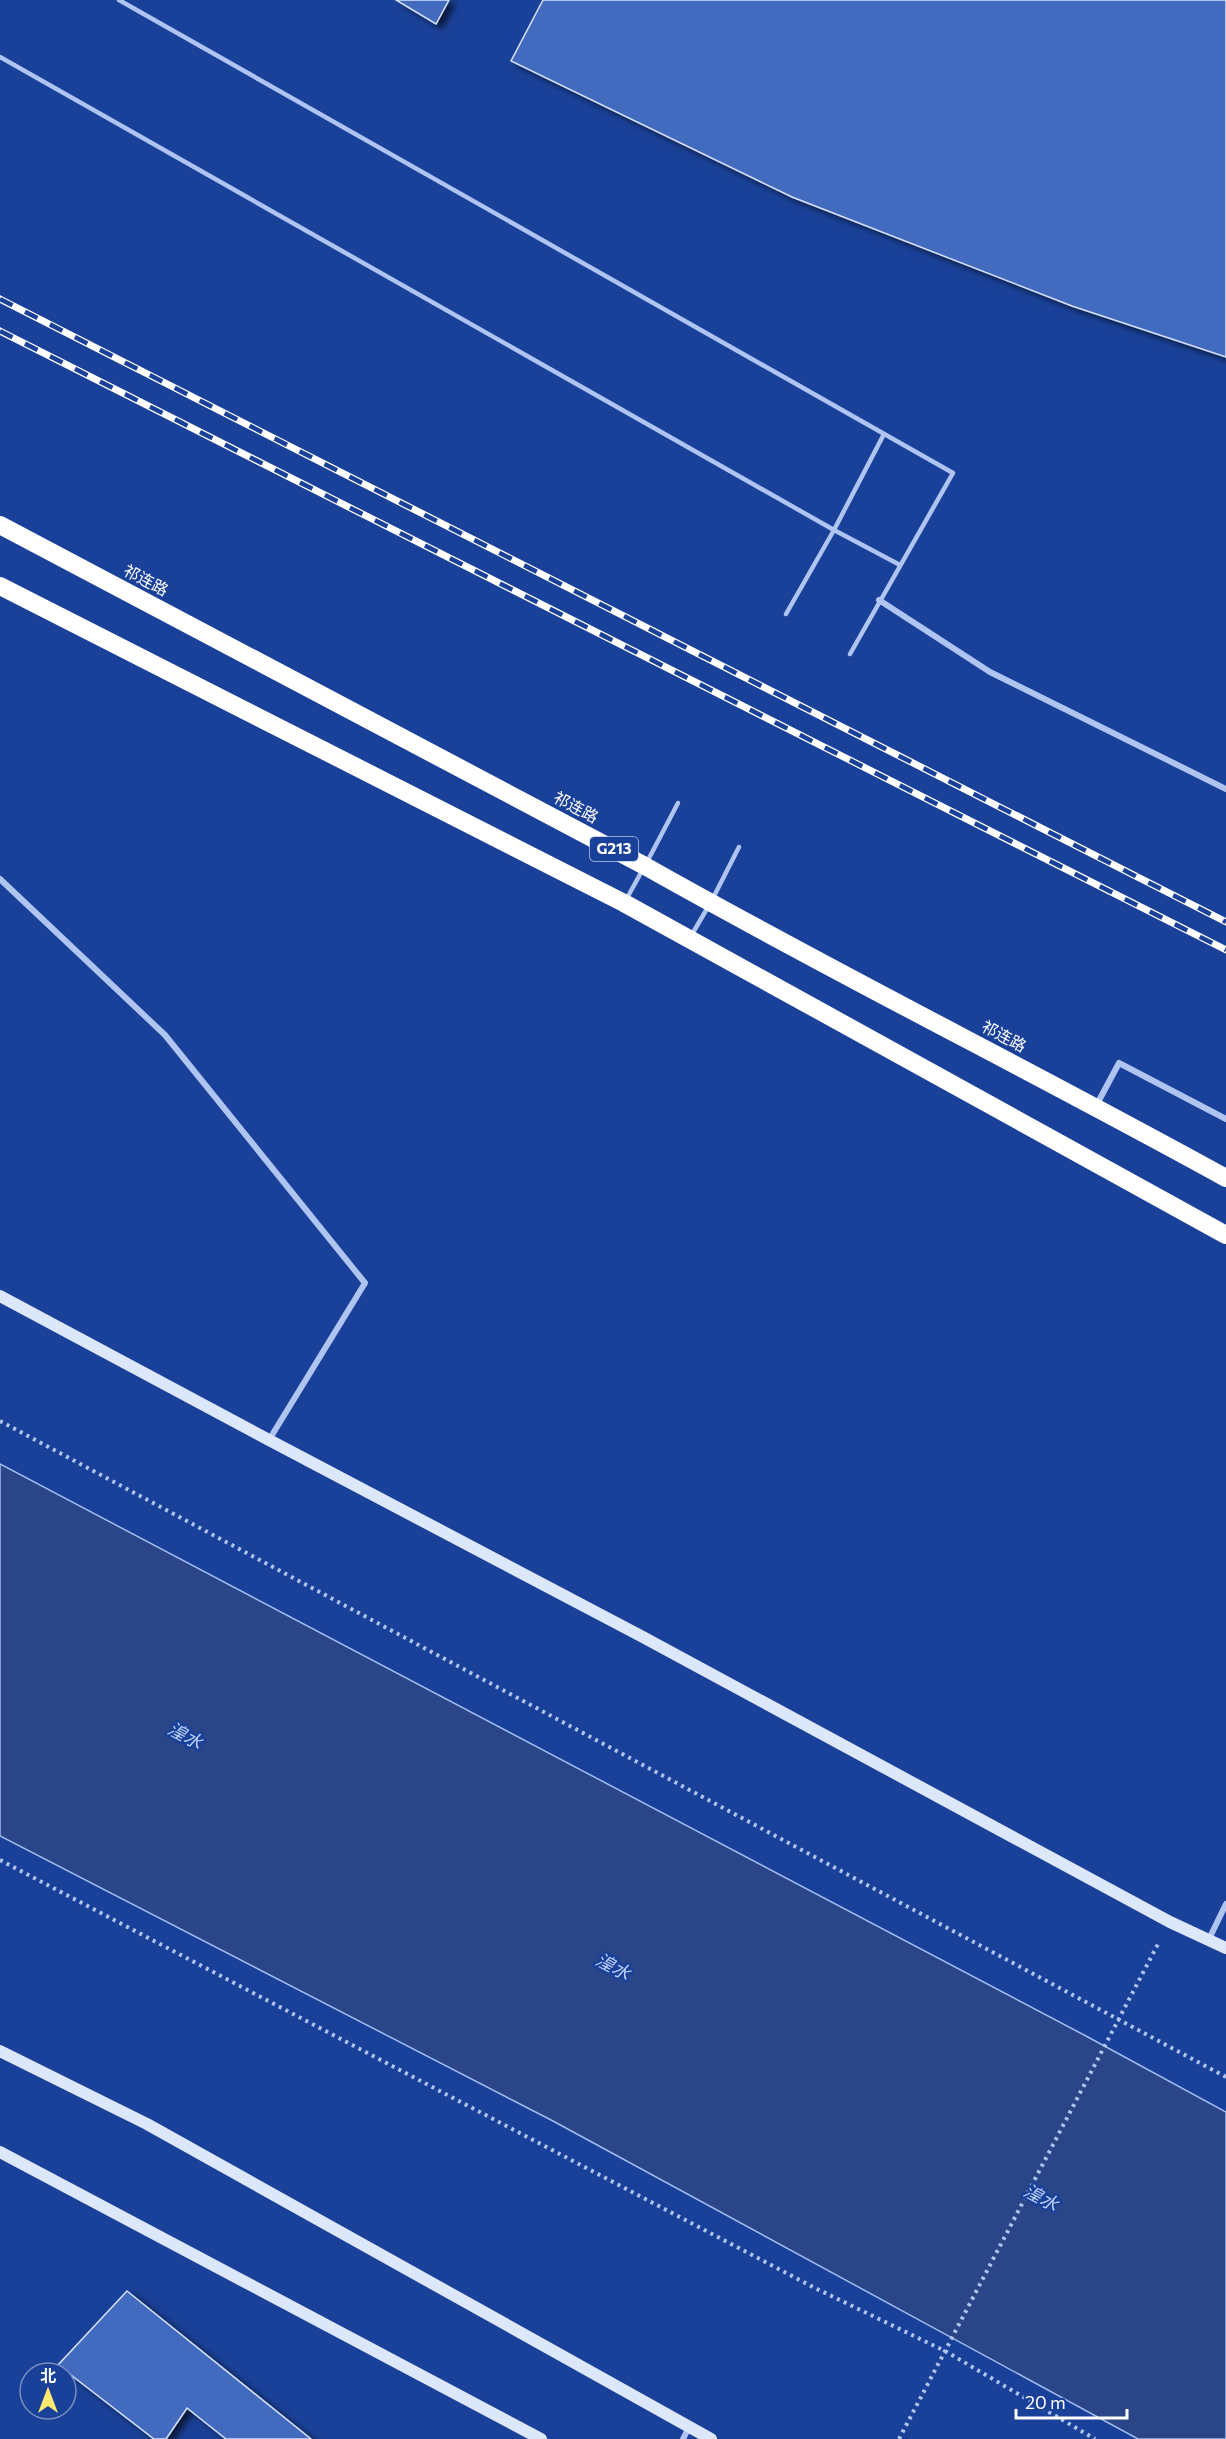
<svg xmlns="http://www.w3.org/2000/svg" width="1226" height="2439" font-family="Commissioner,'Noto Sans SC',sans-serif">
<defs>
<filter id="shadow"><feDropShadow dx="6" dy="4" stdDeviation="3" flood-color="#0009"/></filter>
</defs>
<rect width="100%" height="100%" fill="#1a4199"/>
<polygon fill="#2a4688" stroke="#a2bdf2" stroke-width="1.5" points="0,1464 1086,2036 1226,2112 1226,2439 1138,2439 553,2121 0,1836"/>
<g fill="#436abf" stroke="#d6e2fb" stroke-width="1.5" filter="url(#shadow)">
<polygon points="396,0 449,0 436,24"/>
<polygon points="543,0 1226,0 1226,357 1072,306 792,197 511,61"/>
<polygon points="127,2291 311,2439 226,2439 187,2408 166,2439 154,2439 58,2365"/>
</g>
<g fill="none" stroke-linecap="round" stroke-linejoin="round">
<g stroke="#afc4f1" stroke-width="4" stroke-dasharray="3 4.5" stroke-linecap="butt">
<polyline points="0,1421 1226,2077"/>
<polyline points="0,1860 813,2287 945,2351 1095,2439"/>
<polyline points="899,2439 1158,1944"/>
</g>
<g stroke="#afc4f1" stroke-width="4.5">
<polyline points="119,0 953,473 850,654"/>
<polyline points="0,57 834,530 900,565"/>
<polyline points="786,614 834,530 884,434"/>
<polyline points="647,862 678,803"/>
<polyline points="627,898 643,869"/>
<polyline points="712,900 739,847"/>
<polyline points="691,936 708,907"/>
</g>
<g stroke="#afc4f1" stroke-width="6">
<polyline points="879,600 990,672 1226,789"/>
<polyline points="0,879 165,1035 365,1283 269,1440"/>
<polyline points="1096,1106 1119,1063 1226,1119"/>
<polyline points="1209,1939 1226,1904"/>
<polyline points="683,2439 689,2427"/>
</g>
<g stroke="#dde7fb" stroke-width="12">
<polyline points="0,1296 269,1440 641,1636 1170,1922 1226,1948"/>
<polyline points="0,2051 147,2124 711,2439"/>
<polyline points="0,2152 541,2439"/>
</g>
<g stroke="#fff" stroke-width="18">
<path d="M0,525l645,341c191,108 389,206 581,312"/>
<polyline points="0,586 624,903 1226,1235"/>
</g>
<defs>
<g id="rail">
<polyline points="0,299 1226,922"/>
<polyline points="0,331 1226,950"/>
</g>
</defs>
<use href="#rail" stroke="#fff" stroke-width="7"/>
<use href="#rail" stroke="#1a4199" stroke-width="4.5" stroke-dasharray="14" stroke-linecap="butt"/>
</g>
<g text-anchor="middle" stroke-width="5" stroke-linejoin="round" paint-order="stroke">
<rect fill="#1a4199" stroke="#bac6e0" stroke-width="1.5" x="590" y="837" width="48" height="24" rx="4.5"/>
<g font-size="15" font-weight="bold" fill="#fff">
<text x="614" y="854">G213</text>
</g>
<g font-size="16" fill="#fff" stroke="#1a4199">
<text transform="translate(146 580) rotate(28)" y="6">祁连路</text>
<text transform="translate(576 807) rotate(28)" y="6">祁连路</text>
<text transform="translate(1004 1036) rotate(28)" y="6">祁连路</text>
</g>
<g font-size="18" font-style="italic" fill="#bccff7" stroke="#1a4199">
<text transform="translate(185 1736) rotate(28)" y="6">湟水</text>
<text transform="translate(613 1967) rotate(28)" y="6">湟水</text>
<text transform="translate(1041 2198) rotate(28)" y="6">湟水</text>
</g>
</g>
<g transform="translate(48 2391)"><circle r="28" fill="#1a4199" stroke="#768dc2" stroke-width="1.5"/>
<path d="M0-4.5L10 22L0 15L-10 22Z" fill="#ffe86f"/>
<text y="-9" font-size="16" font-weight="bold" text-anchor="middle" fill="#ffffff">北</text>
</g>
<path d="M1016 2409v9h111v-9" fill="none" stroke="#ffffff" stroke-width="3"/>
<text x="1025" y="2409" font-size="18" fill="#ffffff" stroke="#1a4199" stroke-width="4.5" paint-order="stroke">20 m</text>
</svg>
